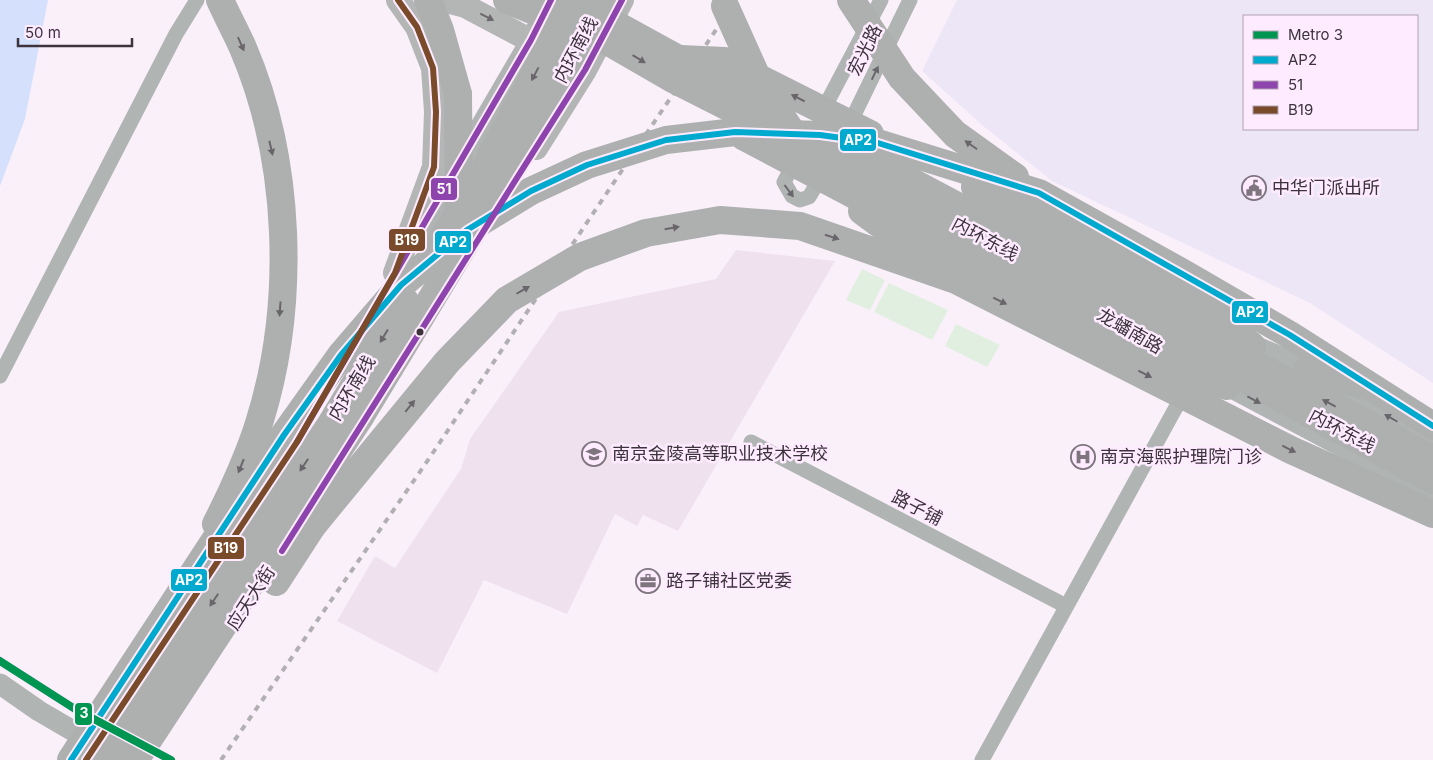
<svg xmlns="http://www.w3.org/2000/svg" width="1433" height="760" font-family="Inter,'Noto Sans SC',sans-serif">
<rect width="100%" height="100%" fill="#faf0fa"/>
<path fill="#ede6f7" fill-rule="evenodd" d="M957,0h476v383l-123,-80 -258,-122 -70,-56 -60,-54zM1244,16h173v113h-173z"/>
<polygon fill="#f0e1ef" points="736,250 835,261 678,531 643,515 637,526 615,514 567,614 484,580 437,673 337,621 375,556 395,568 461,469 470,439 559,312 716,279"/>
<g fill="#e1efe0">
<polygon points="862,269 885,280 870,310 846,300"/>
<polygon points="889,283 948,310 932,340 874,312"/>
<polygon points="956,324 1000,345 987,367 945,346"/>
</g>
<polygon fill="#d5e1fc" points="0,0 48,0 25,119 0,186"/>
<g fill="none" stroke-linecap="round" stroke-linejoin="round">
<g stroke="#b0b4b3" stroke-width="15">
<polyline points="820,116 881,0"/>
<polyline points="853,117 910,0"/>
<polyline points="797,158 784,182 792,196 800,200 809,197 824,172"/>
<polyline points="0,376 176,34 197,0"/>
<polyline points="751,442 1066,606"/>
<polyline points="982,760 1185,391"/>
</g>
<g stroke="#b0b4b3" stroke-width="21">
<polyline points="414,241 531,40 550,2"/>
<polyline points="1239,339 1308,369 1433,442"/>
<polyline points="1213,378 1433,495"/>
<polyline points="0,684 39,711 123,760"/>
</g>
<g stroke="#b4b6b6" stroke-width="24">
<polyline points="442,0 465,6 564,58"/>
<polyline points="536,148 585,70 622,0"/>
<polyline points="395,273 434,167 436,112 433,68 417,27 398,0"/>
<polyline points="141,678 297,442"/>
</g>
<g stroke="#aeb0b0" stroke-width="28">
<polyline points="428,0 440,30 458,94"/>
<polyline points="850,149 1433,459"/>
<polyline points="862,211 949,275"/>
<polyline points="1060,230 1197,303 1252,346"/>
<polyline points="1021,283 1193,376 1227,386"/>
<polyline points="1308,369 1362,385"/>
<path d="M216,524c15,-29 35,-73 44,-104 36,-117 31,-260 -17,-372 -7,-16 -16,-32 -23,-48"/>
<polyline points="276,582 313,525"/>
<polyline points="135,760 360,417"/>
</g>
<polyline stroke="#b1afb2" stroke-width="4" stroke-dasharray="6 6" stroke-linecap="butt" points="221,760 426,463 736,0"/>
<g stroke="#aeb0b0" stroke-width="28">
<polyline points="507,0 552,18"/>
<polyline points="536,0 671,78 932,210 1433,480"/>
<polyline points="851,0 902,78 955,134 1015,177"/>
<polyline points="725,6 760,84 797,140"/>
<polyline points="611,22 753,100"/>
<polyline points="681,59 725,61 870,134"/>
<polyline points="458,94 459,212"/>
<polyline points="743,136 1021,283"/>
<polyline points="975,187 1060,230"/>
<polyline points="439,245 480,177 574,0"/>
<polyline points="360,417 527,141 603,0"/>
<polyline points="313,525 447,362 507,300 580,257 646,233 720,220 800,226 956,280 1291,450 1433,514"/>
<polyline points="71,760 284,435 341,355 401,285 467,230 531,191 587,165 666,140 735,132 820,135 878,143 1039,193 1183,273 1290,335 1433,426"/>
<polyline points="105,760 331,424 405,301"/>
</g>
<defs>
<polyline id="bus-1" points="71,760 284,435 341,355 401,285 467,230 531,191 587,165 666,140 735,132 820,135 878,143 1039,193 1290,335 1433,426"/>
<g id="bus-2">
<polyline points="297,442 531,40 551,0"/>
<polyline points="282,551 585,70 622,0"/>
</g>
<polyline id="bus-3" points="86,760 297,442 395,273 434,167 436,112 433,68 417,27 398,0"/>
</defs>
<use href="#bus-1" stroke="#feebff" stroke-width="10"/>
<use href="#bus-2" stroke="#feebff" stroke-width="10"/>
<use href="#bus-3" stroke="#feebff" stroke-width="10"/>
<use href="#bus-1" stroke="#00a9ce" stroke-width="6"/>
<use href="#bus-2" stroke="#8e44ad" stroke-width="6"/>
<use href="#bus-3" stroke="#7a4b2a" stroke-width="6"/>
<defs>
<polyline id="metro-1" points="0,661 75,709 171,760"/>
</defs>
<use href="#metro-1" stroke="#feebff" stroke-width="11"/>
<use href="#metro-1" stroke="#009651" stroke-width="8"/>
</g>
<defs><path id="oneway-solid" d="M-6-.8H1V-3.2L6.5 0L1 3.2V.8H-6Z" transform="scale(1.25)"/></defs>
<use fill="#6c676d" href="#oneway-solid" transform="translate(487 17) rotate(27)"/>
<g fill="#6a656a">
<use href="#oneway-solid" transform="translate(241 44) rotate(66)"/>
<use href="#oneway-solid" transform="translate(639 59) rotate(31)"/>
<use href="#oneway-solid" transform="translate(535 74) rotate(118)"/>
<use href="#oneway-solid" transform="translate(798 98) rotate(-153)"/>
<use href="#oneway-solid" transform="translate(971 145) rotate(-145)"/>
<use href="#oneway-solid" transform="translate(271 148) rotate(77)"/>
<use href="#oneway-solid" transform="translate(672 228) rotate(-10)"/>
<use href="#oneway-solid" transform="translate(832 237) rotate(18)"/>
<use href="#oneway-solid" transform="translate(523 290) rotate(-30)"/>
<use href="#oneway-solid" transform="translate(1000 301) rotate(26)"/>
<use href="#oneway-solid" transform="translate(280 309) rotate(94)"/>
<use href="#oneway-solid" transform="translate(384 336) rotate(121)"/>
<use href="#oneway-solid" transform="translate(1145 374) rotate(27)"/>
<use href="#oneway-solid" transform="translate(1329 403) rotate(-152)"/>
<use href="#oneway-solid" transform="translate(410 406) rotate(-51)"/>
<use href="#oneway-solid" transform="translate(1289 449) rotate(26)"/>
<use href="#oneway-solid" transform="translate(304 465) rotate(124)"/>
<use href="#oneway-solid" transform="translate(241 466) rotate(112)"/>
<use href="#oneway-solid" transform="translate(214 600) rotate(124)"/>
</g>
<g fill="#6a676c">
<use href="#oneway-solid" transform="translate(875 73) rotate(-64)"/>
<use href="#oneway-solid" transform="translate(789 191) rotate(53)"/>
<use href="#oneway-solid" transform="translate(1254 400) rotate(28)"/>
<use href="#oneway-solid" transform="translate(1391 418) rotate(-150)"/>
</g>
<defs>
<symbol id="civic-ring" viewBox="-11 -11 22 22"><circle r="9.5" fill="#feebff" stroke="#7e757e" stroke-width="1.5"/><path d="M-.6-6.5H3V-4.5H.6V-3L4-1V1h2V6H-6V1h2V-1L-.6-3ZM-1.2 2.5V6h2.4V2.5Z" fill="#7e757e"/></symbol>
<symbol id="university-ring" viewBox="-11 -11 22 22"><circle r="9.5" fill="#feebff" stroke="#7e757e" stroke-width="1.5"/><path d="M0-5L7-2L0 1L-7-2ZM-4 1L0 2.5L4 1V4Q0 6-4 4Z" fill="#7e757e"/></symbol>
<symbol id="hospital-ring" viewBox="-11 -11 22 22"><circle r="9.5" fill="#feebff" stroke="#7e757e" stroke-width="1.5"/><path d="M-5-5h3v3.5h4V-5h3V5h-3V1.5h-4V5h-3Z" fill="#7e757e"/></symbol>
<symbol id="office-ring" viewBox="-11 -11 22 22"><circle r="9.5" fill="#feebff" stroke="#7e757e" stroke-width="1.5"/><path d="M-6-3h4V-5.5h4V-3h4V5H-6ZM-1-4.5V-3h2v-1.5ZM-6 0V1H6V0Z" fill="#7e757e"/></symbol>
</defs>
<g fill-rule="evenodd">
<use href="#civic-ring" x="1240" y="174" width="28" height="28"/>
<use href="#university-ring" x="580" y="440" width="28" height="28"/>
<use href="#hospital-ring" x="1069" y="443" width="28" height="28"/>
<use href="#office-ring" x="634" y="567" width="28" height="28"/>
</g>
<circle fill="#3c333c" stroke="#feebff" stroke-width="2" cx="420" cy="332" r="4.5"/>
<g text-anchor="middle" stroke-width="5" stroke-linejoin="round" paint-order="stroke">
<g font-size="18" fill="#3c333c" stroke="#feebff">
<text transform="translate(576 50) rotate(-62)" y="6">内环南线</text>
<text transform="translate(865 50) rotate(-64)" y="6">宏光路</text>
<text transform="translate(985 239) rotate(28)" y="6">内环东线</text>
<text transform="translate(1130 331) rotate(30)" y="6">龙蟠南路</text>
<text transform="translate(352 388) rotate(-59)" y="6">内环南线</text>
<text transform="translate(1342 431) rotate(28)" y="6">内环东线</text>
<text transform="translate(917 508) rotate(27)" y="6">路子铺</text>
<text transform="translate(251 598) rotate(-57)" y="6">应天大街</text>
</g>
<g font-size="18" fill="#3c333c" stroke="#feebff" text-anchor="start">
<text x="1272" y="194">中华门派出所</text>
<text x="612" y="460">南京金陵高等职业技术学校</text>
<text x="1100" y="463">南京海熙护理院门诊</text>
<text x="666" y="587">路子铺社区党委</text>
</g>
</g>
<g stroke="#feebff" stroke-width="2">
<rect x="839" y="128" width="38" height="24" rx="5" fill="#00a9ce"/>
<rect x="430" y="177" width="28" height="24" rx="5" fill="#8e44ad"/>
<rect x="388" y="228" width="38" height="24" rx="5" fill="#7a4b2a"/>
<rect x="434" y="230" width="38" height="24" rx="5" fill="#00a9ce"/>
<rect x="1231" y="300" width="38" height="24" rx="5" fill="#00a9ce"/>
<rect x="207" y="536" width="38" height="24" rx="5" fill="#7a4b2a"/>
<rect x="170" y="568" width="38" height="24" rx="5" fill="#00a9ce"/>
<rect x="74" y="702" width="19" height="24" rx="5" fill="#009651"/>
</g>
<g font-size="14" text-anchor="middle" font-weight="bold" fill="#fff">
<text x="858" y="145">AP2</text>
<text x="444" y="194">51</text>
<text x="407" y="245">B19</text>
<text x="453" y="247">AP2</text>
<text x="1250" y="317">AP2</text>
<text x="226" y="553">B19</text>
<text x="189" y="585">AP2</text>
<text x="84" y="718">3</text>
</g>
<rect x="1243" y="15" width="175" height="115" fill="#feebff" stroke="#b0a1b1"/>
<rect x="1253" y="31" width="25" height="8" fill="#009651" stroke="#b0a1b1"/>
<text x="1288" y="40" font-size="15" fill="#3c333c">Metro 3</text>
<rect x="1253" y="56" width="25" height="8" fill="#00a9ce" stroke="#b0a1b1"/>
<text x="1288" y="65" font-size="15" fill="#3c333c">AP2</text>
<rect x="1253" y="81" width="25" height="8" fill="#8e44ad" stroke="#b0a1b1"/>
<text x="1288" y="90" font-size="15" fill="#3c333c">51</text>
<rect x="1253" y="106" width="25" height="8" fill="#7a4b2a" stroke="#b0a1b1"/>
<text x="1288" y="115" font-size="15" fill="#3c333c">B19</text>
<path d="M18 38v8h114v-8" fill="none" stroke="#3c333c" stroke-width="2.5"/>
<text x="25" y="38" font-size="15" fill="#3c333c" stroke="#feebff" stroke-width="4" paint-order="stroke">50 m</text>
</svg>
